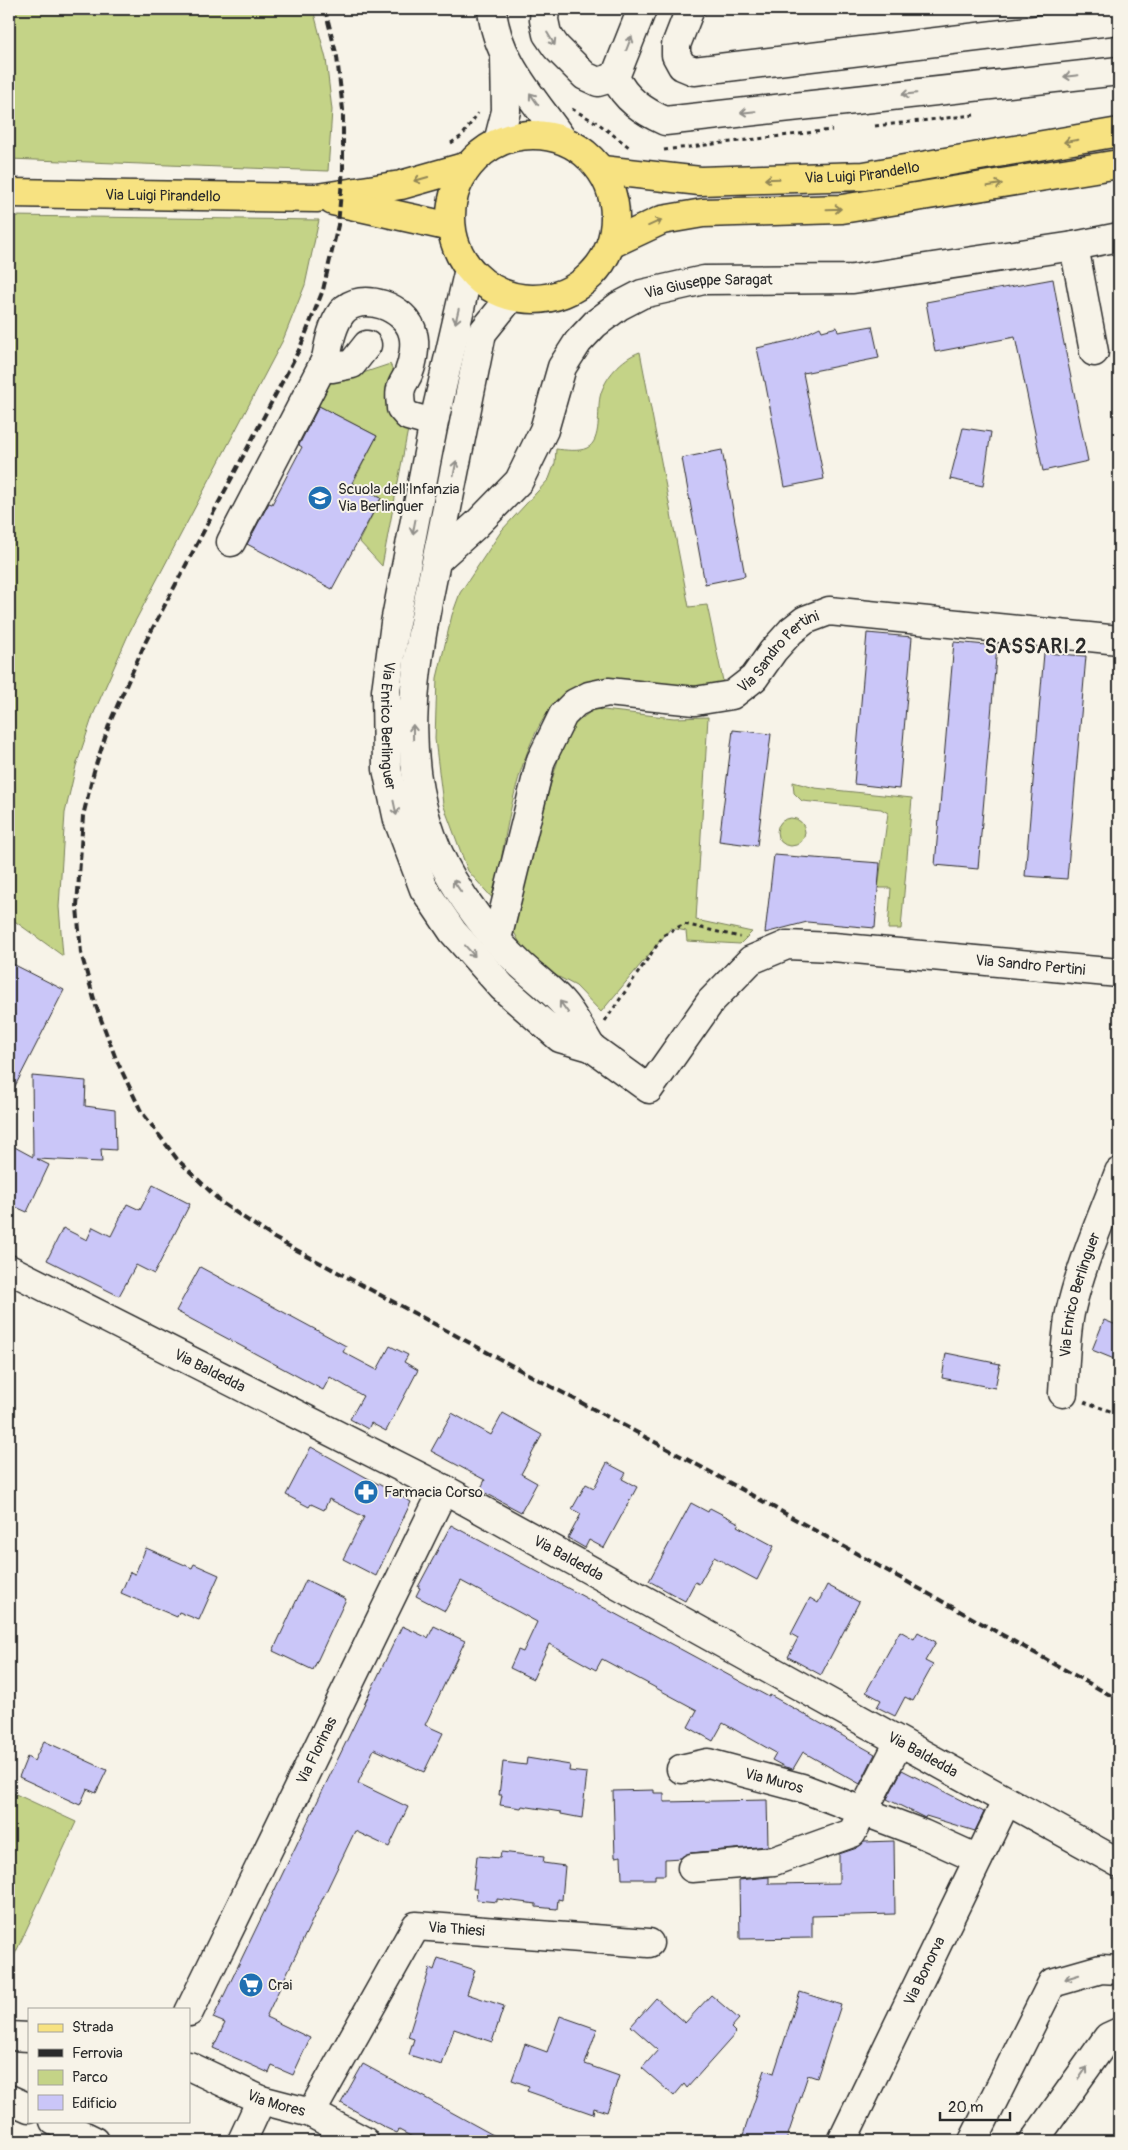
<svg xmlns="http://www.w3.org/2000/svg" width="1128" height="2150" font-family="Pangolin,sans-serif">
<rect width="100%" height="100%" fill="#f7f3e8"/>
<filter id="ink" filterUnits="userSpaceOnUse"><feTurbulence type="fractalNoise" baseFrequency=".02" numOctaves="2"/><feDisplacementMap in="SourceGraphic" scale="10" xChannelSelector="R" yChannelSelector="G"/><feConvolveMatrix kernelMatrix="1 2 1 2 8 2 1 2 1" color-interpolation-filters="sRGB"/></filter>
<g filter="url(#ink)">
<g fill="#c4d387" stroke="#787f59">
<polygon points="9,9 313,9 326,59 332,110 328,171 9,159"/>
<polygon points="9,216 319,220 305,285 283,340 129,633 93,715 76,766 65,813 59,907 63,956 9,917"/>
<path d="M640,352l49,255 18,-2 16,76c-8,4 -17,8 -26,8 -22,1 -48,-9 -71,-9 -9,1 -49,8 -56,12 -51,27 -67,155 -75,209l-27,-30 -25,-67 -8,-65 2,-61 15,-63 8,-22 42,-63 47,-51 6,-16 1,-14c9,1 23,3 31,-1 15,-7 10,-37 13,-51 4,-19 22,-39 40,-45z"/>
<polygon points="390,364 395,374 409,424 382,566 359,541 381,498 353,483 377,436 317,405 323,388 339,372 363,373"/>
<polygon points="594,709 674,718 708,717 696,920 752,932 740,944 687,941 686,931 671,928 601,1012 576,986 538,966 521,945 509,923 567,730"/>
<polygon points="793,782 815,788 912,798 901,929 888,929 891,888 878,888 888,813 881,809 802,801 794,793"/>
<circle cx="791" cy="832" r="14"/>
<polygon points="9,1791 76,1822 9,1967"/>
</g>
<g fill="#cac6f8" stroke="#2b2b2b">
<polygon points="1053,279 1062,329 1061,329 1088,461 1043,471 1015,337 935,352 926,302"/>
<polygon points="872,326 879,358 803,373 824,479 785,487 765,381 764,381 757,348 793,340 820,327 822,331 837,327 838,332"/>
<polygon points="319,406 377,436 352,483 381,498 332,589 247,544 269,503 272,504 302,447 299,445"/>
<polygon points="963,428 991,432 983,486 950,479"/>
<polygon points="722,450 745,576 705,584 682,458"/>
<polygon points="867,633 912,637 899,789 854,784"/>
<polygon points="954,642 997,646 978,869 935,865"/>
<polygon points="1044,653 1086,656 1067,879 1025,876"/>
<polygon points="733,730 771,734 757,846 719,841"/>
<polygon points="774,855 880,863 875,928 807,922 765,933"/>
<polygon points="9,962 64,990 9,1098"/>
<polygon points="32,1076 86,1081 85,1106 115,1110 116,1150 101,1149 102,1162 37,1159 49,1165 27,1212 9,1204 9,1144 33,1157"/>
<polygon points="153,1185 190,1204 154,1274 136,1265 119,1296 47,1260 63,1228 87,1240 93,1227 111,1236 127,1204 140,1210"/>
<polygon points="200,1267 346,1346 343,1352 377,1370 390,1346 408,1355 404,1362 418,1370 386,1431 371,1423 368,1429 350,1419 363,1396 330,1377 323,1390 176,1311"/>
<polygon points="1104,1320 1119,1326 1119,1361 1092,1350"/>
<polygon points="946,1353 1000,1364 995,1388 942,1378"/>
<polygon points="452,1413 491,1435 503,1413 542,1435 521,1474 537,1483 521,1512 480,1490 485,1480 431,1451"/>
<polygon points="311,1447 411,1502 376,1576 343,1559 364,1517 329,1499 324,1510 311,1504 309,1507 286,1495"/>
<polygon points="607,1463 626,1473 622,1479 637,1487 604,1548 589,1540 585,1548 568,1538 581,1514 572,1509 586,1484 594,1488"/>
<polygon points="691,1503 708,1512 710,1508 739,1523 737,1526 774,1546 757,1580 714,1557 699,1584 695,1582 685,1601 649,1581"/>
<polygon points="451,1525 769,1697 770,1695 875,1754 860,1784 803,1752 793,1769 785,1767 772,1760 776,1753 723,1723 713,1741 688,1727 697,1710 602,1659 596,1670 549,1644 533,1679 510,1668 518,1650 523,1652 537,1622 461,1581 445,1611 416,1596 420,1588 418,1587"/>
<polygon points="146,1548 192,1568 194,1564 219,1575 199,1620 179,1612 177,1617 121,1593 130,1572 135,1574"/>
<polygon points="306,1580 346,1599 313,1670 273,1651"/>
<polygon points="827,1585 859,1602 821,1675 788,1657 798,1638 791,1634 810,1598 818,1603"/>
<polygon points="402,1626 428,1638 434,1626 465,1641 425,1725 443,1733 424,1772 374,1749 358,1783 408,1807 389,1847 355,1831 266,2017 310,2038 293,2075 272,2066 269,2073 213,2048 225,2023 213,2018"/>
<polygon points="900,1631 914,1639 918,1632 936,1642 925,1661 933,1665 913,1701 905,1697 895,1716 877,1707 881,1700 866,1692"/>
<polygon points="44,1741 107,1770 96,1793 87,1789 80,1805 19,1777 27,1757 34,1761"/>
<polygon points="527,1758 570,1765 569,1771 587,1773 582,1818 561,1814 561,1812 522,1806 521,1808 500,1805 502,1795 499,1795 503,1762 526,1765"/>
<polygon points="902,1770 984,1812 975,1831 926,1816 925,1818 887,1799"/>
<polygon points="654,1790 654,1793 664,1793 664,1802 767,1800 768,1846 690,1853 681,1858 665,1859 665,1875 655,1875 655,1879 622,1879 621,1856 615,1857 613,1791"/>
<polygon points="894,1841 895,1914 812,1916 812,1938 740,1939 739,1880 769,1877 769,1884 839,1883 839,1854 857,1848 864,1842"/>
<polygon points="501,1852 544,1857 543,1863 565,1866 562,1900 558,1899 557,1909 536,1907 536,1904 497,1899 497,1902 476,1900 477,1889 473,1889 477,1856 500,1858"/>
<polygon points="438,1958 475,1970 467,1994 504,2006 492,2042 454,2029 442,2065 409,2055 414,2039 408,2037 430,1968 434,1970"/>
<polygon points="800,1992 841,2005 817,2078 808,2075 786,2141 741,2141 765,2070 774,2073"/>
<polygon points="711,1995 739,2019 731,2028 736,2033 687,2088 684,2084 674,2096 642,2068 658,2050 631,2026 656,1998 685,2023"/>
<polygon points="560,2016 597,2029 585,2064 619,2076 607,2112 594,2108 593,2114 527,2091 529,2086 512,2080 525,2044 547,2052"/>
<polygon points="363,2064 409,2089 504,2141 420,2141 399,2130 397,2133 386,2128 341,2103"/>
</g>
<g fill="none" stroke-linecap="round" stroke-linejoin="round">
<defs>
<g id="minor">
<path d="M492,9c4,50 42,90 70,130"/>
<polyline points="545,9 544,20 547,34 556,47 585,76 598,82 615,77"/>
<path d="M642,9l-27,68c10,22 28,34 50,44l454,-50"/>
<polyline points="690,9 676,45 676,55 682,66 694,71 1119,20"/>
<polyline points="498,142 506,111 505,58"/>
<polyline points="1074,246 1094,352"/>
<path id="s1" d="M469,269l-34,148 -40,206 -9,68 1,78 11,51 26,69 29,43 49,55 58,51 31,9 58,42 62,-88 40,-41 36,-15 46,2 286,26"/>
<path d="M511,297l-29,36c-13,67 -27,133 -40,200 -24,117 -55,235 10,346 19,32 42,61 69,86 13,12 28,23 40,36 12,13 21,31 30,46"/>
<path d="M367,345l-15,19 -20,4 -6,-9c3,-16 6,-34 16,-47 19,-22 65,-5 71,22 3,10 0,28 -4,38 -2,6 -7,11 -8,17 -2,6 0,13 0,19l7,8 18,5 9,-4"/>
<polyline points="231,542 326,359"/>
<path id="s2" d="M437,560l39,-35 43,-44 25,-51 18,-63 16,-25 17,-18 24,-18 23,-12 62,-14 149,-1 221,-33 45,-9"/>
<path id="s3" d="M497,939l44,-179 22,-45 12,-12 14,-7 19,-4 87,9 37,-6 22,-17 19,-27 18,-20 14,-11 24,-9 290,29"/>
<path id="s4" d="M9,1269l435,220 675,374"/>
<path id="s5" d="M1063,1393c2,-27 2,-54 7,-80 11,-49 32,-95 49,-141"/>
<path id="s6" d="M681,1769l27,-6 94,25 121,46 55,25"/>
<polyline points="692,1868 774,1861 852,1833 899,1742"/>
<path id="s7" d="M189,2012l255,-523"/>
<polyline points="9,2036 29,2037"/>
<path id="s8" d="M189,2066l72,34 50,13 53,28"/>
<polyline points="9,2099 29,2108"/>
<path id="s9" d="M311,2113l105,-187 233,17"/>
<polyline points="54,2121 95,2141"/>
<polyline points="242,2141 261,2100"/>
<path id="s10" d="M842,2141l164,-339"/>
<polyline points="973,2141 1052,1983 1101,1969 1119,1970"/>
<polyline points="1034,2141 1108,2037 1119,2032"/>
</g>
<g id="major">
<circle cx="533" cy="217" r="82"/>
<path id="s11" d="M602,170l98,11 164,-5 255,-44"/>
<path id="s12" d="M9,193l308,5 84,-13 67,-19"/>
<polyline points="333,201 451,227"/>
<polyline points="611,244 662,220 703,213 842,209 1119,164"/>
</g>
</defs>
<use href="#minor" stroke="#2b2b2b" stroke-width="31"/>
<use href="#major" stroke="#2b2b2b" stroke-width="31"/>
<g stroke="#2b2b2b" stroke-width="3" stroke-dasharray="4 4" stroke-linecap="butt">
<polyline points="572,109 599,124 629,147"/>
<polyline points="875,126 974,115"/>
<polyline points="451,143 462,136 478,113"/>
<polyline points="664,150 832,130"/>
<polyline points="605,1021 664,935 684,924 740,937"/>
<polyline points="1084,1402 1119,1414"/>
</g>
<use href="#minor" stroke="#f7f3e8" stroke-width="28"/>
<use href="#major" stroke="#f7e281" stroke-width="28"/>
<polyline stroke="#2b2b2b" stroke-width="4" stroke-dasharray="8 4" stroke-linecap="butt" points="325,9 337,57 343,110 343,169 338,225 323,290 300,348 146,641 110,722 94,771 83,816 77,907 81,953 96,1006 116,1059 141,1111 177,1159 222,1203 274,1238 705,1469 1119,1700"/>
</g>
<defs><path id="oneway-shaft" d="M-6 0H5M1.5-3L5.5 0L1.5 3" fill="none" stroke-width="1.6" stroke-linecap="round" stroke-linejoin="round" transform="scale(1.25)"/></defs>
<g stroke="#918f8a">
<use href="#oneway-shaft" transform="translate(551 39) rotate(59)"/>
<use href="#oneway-shaft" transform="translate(629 43) rotate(-69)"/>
<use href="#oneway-shaft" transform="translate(1071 76) rotate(174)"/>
<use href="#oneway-shaft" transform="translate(909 94) rotate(174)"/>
<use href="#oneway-shaft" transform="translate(534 99) rotate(-125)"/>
<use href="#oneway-shaft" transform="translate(748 112) rotate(174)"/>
<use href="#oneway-shaft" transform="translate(457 316) rotate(103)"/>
<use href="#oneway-shaft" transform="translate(455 468) rotate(-79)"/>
<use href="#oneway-shaft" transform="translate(414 527) rotate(101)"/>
<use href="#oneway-shaft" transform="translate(413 732) rotate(-91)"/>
<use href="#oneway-shaft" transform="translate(395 808) rotate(78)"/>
<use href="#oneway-shaft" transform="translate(457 886) rotate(-124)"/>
<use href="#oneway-shaft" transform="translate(470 951) rotate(48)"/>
<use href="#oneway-shaft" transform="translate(564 1007) rotate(-126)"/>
<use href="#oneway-shaft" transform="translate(1072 1977) rotate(163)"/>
<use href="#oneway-shaft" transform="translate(1083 2073) rotate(-55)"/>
</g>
<g stroke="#918656">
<use href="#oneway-shaft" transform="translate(1071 141) rotate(170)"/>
<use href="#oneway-shaft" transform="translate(421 179) rotate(164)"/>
<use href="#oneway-shaft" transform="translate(772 179) rotate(178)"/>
<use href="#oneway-shaft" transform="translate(995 185) rotate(-9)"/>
<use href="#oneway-shaft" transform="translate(834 209) rotate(-2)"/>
<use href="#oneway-shaft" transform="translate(655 223) rotate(-24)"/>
</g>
</g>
<defs>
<symbol id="school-disc" viewBox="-11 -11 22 22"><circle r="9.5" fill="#1f6fb2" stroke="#f7f3e8"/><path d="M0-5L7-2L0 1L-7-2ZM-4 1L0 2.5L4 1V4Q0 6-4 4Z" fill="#fff"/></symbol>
<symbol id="pharmacy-disc" viewBox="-11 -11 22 22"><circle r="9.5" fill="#1f6fb2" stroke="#f7f3e8"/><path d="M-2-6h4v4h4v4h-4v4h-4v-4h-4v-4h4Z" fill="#fff"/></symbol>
<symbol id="supermarket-disc" viewBox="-11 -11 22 22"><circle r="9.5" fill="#1f6fb2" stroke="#f7f3e8"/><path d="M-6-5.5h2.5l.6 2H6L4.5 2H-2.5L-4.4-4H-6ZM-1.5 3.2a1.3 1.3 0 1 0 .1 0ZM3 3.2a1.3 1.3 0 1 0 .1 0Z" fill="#fff"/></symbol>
</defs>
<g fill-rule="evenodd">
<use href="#school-disc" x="306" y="484" width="28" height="28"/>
<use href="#pharmacy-disc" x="352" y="1478" width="28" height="28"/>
<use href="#supermarket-disc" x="237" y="1971" width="28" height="28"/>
</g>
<g text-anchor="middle" stroke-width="4" stroke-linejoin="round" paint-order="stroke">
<g font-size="15" fill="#2b2b2b" stroke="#f7f3e8">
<text dy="5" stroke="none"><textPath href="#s11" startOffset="261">Via Luigi Pirandello</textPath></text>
<text dy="5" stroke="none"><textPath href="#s12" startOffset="154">Via Luigi Pirandello</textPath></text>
<text dy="5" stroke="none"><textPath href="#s2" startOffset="414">Via Giuseppe Saragat</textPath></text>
<text dy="5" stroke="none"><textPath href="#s3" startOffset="476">Via Sandro Pertini</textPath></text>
<text dy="5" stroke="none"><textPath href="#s1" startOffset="465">Via Enrico Berlinguer</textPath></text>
<text dy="5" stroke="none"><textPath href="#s1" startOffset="1389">Via Sandro Pertini</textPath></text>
<text dy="5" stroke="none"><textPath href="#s5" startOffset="100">Via Enrico Berlinguer</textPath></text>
<text dy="5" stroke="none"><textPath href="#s4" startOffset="225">Via Baldedda</textPath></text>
<text dy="5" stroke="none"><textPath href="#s4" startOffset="630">Via Baldedda</textPath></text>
<text dy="5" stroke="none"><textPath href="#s7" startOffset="291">Via Florinas</textPath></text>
<text dy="5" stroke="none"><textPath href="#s4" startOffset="1035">Via Baldedda</textPath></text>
<text dy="5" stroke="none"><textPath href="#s6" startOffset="96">Via Muros</textPath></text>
<text dy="5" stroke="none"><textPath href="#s9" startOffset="255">Via Thiesi</textPath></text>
<text dy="5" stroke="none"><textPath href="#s10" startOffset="189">Via Bonorva</textPath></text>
<text dy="5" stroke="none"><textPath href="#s8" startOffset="95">Via Mores</textPath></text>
</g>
<g font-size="15" fill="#2b2b2b" stroke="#f7f3e8" text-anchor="start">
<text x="338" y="494">Scuola dell'Infanzia<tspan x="338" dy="17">Via Berlinguer</tspan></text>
<text x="384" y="1497">Farmacia Corso</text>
<text x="268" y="1990">Crai</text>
</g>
<g font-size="20" font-weight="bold" letter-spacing="1" fill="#2b2b2b" stroke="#f7f3e8">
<text x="1036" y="653">SASSARI 2</text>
</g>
</g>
<rect width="1128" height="2150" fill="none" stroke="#f7f3e8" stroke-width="30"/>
<rect x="15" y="15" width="1098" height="2120" fill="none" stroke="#2b2b2b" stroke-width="2" filter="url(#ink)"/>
<rect x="28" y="2008" width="162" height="115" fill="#f7f3e8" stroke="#a5a39c"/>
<rect x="38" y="2024" width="25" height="8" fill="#f7e281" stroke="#a5a39c"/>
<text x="72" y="2032" font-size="15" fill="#2b2b2b">Strada</text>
<rect x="38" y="2049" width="25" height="8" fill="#2b2b2b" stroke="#a5a39c"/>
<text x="72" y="2058" font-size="15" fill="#2b2b2b">Ferrovia</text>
<rect x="38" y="2070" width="25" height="15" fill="#c4d387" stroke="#a5a39c"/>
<text x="72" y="2082" font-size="15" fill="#2b2b2b">Parco</text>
<rect x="38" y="2095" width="25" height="15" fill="#cac6f8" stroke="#a5a39c"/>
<text x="72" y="2108" font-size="15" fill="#2b2b2b">Edificio</text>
<path d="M940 2112v8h70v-8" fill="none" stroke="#2b2b2b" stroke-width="2.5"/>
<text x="948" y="2112" font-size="15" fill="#2b2b2b" stroke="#f7f3e8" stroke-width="4" paint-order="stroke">20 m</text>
</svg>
